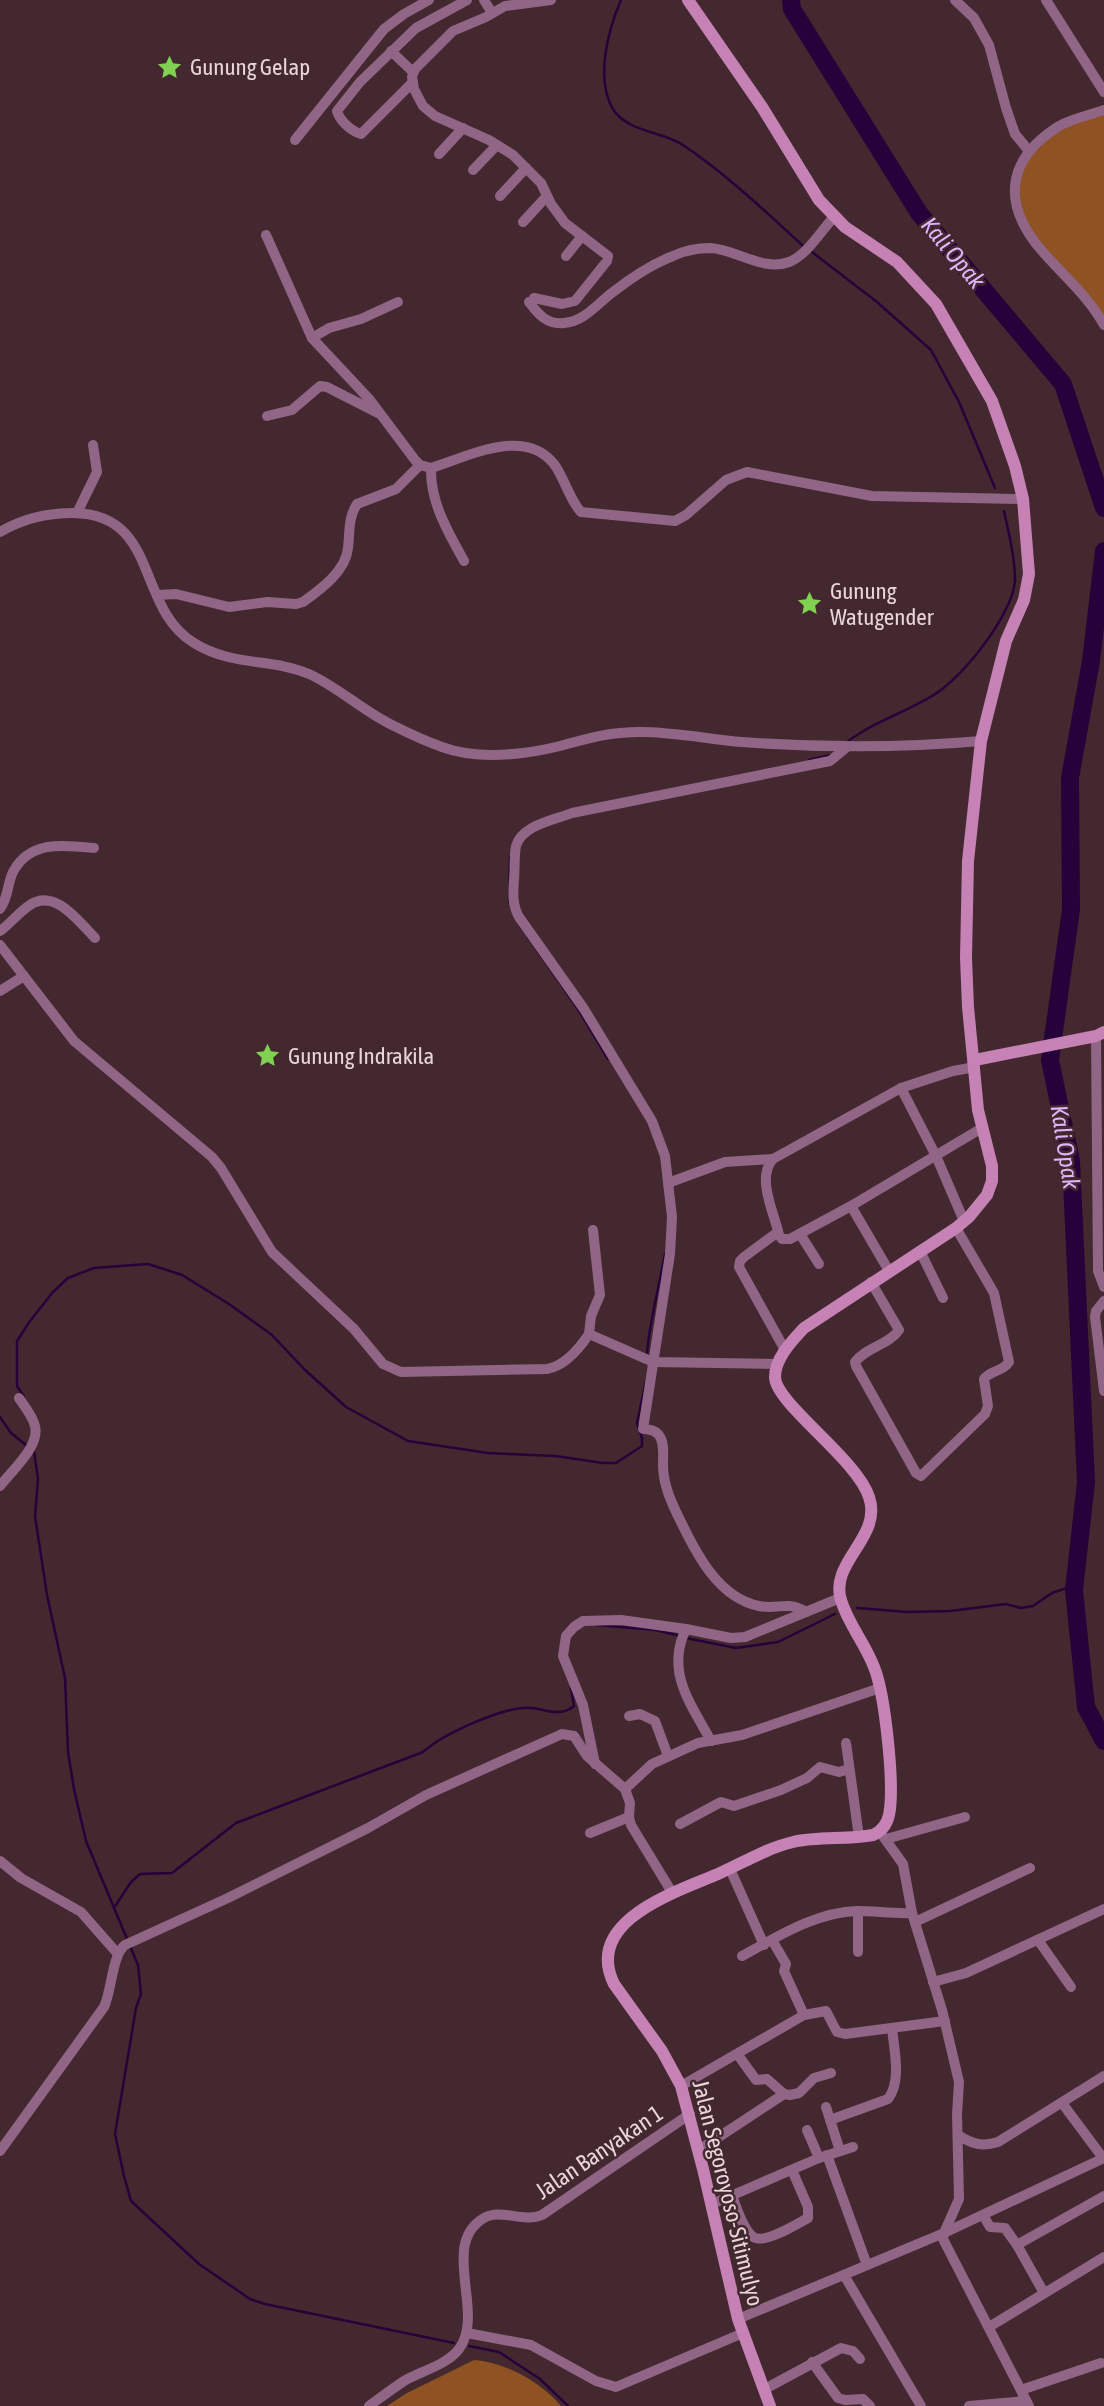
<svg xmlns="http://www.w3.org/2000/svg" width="1104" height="2406" font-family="'Asap Condensed',sans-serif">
<rect width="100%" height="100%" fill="#43282f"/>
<g fill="#8e5223">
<polygon points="1104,111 1104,324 1043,252 1017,209 1018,170 1060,126"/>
<path d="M474,2360c31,2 67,22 87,46h-174l20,-13z"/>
</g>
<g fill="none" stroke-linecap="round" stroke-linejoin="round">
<g stroke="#26023a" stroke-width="2.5">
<path d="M621,0c-13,30 -26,79 -8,109 14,23 49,22 70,36 43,29 81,65 119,100"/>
<polyline points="812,252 877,302 931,350 959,402 995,488"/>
<path d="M847,742c26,-20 57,-29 85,-46 29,-16 81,-82 83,-115 0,-23 -6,-47 -11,-70"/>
<polyline points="809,760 831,755"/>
<polyline points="509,902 510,857"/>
<polyline points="519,924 578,1009 608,1059"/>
<path d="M647,1353c3,-34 12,-66 18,-99"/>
<polyline points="24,1397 17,1386 17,1341 30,1321 53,1292 68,1278 94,1268 148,1264 182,1275 229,1304 272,1335 304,1369 346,1407 408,1441 488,1453 556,1456 603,1463 616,1463 642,1446 642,1438 637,1423 646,1381"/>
<polyline points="0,1417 11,1433 26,1445"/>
<polyline points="34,1451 38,1479 35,1516 47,1595 65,1678 68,1752 74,1789 86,1841 138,1965 141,1994 136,2008 115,2134 124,2176 131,2201 199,2264 250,2299 265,2304 454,2343"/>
<polyline points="857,1608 908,1612 950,1611 1006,1604 1021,1608 1033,1606 1052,1593 1075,1585"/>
<polyline points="597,1625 656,1630 680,1636"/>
<polyline points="686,1638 736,1648 778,1642 835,1614"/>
<path d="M114,1908l17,-26 9,-8 32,-1 64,-50 187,-71c20,-18 72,-41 99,-44 19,-3 35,12 52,-2l-3,-18"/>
<polyline points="469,2346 499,2352 540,2379 568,2406"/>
</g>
<g stroke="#26023a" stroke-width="18">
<polyline points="791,0 792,9 919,213 1063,384 1104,508"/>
<polyline points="1104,551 1091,661 1070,778 1071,909 1050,1060 1071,1161 1086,1482 1074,1590 1086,1707 1104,1741"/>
</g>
<g stroke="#916585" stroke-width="10">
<polyline points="484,0 492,13"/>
<polyline points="955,0 974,18 989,45 1006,108 1015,134 1029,151"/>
<polyline points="1046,0 1104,92"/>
<polyline points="391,51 413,72"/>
<path d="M413,82l-52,52c-10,-3 -21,-13 -24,-23l23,-29 56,-54 51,-28"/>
<path d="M1104,110c-14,5 -33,9 -45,16 -54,34 -57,79 -17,125 21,24 47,46 62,74"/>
<polyline points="295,140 384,29 404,14 429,0"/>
<polyline points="439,154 463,128"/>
<polyline points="473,170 497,145"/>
<polyline points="500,196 526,168"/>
<polyline points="523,222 547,196"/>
<path d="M266,235l46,103 58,62 45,60 5,5 11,3c36,-11 93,-42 123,-4 11,15 15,35 27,48l94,9 11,-6 40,-35 21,-8 125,24 151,3"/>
<polyline points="566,256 582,236"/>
<polyline points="534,298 562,304 575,301 607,261 608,256 565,223 551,204 541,183 513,155 489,140 435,116 423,106 414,89 412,77 415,69 453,31 486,17 505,6 551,0"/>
<path d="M529,302c9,12 18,23 35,21 20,-1 34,-20 49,-31 18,-14 39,-28 60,-36 11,-5 25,-8 37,-8 25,1 54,24 79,14 18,-7 32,-31 45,-45"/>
<polyline points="312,338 329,328 361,319 398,302"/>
<polyline points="267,416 292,410 320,386 327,387 378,413"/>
<path d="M431,468c-1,34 17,64 33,93"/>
<polyline points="77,513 97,472 93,445"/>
<path d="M0,532c22,-13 47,-19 73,-19 87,1 62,94 121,130 39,24 78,15 115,31 29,13 54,37 83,51 16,8 33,16 50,22 35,13 82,8 118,-1 29,-8 49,-14 80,-14 34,0 68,7 102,10 80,6 159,6 239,-1"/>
<path d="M157,595l19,-1 53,13 38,-5 29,2 7,-2c18,-13 43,-31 45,-54 2,-17 0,-30 9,-44l39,-15 24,-24"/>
<path d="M0,909c9,-13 7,-25 13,-37 17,-32 51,-27 81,-24"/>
<path d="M0,931c11,-8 19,-19 30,-26 25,-17 49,17 65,33"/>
<path d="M0,945l74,96 138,116 9,11 51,84 82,77 29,35 18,8 146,-3c17,-3 32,-20 42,-35l64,28 124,2"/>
<polyline points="0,991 24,976"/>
<polyline points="1096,1036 1098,1271 1104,1287"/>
<path d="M975,1067l-22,4 -52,17 -128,71c-17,19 1,53 6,76l3,4h8l61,-33 131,-78"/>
<polyline points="901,1088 936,1156 964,1221"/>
<polyline points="668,1183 725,1162 773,1159"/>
<polyline points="851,1206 889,1271"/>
<polyline points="778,1232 744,1257 740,1261 739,1267 785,1350"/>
<polyline points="800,1234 819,1264"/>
<polyline points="920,1251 943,1298"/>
<path d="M871,1282l28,48c-10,15 -33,17 -44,32l1,4 60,107 5,3 64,-62 3,-8 -4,-27c6,-9 19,-7 25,-17l-15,-69 -38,-65"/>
<polyline points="1104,1301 1096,1311 1095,1317 1104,1391"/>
<polyline points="589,1334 591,1316 600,1295 593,1230"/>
<path d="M0,1486c12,-16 43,-42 34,-63 -3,-9 -10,-17 -15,-25"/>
<path d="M806,1612c-19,-12 -27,-2 -47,-6 -40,-8 -62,-51 -78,-84 -9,-18 -18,-37 -18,-57 0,-9 2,-24 -5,-31 -4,-4 -10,-5 -15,-5l27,-175 2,-37 -7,-61 -13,-35 -68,-112 -65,-92c-7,-13 -6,-24 -5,-38 1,-10 0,-23 2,-33 6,-21 39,-26 56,-33l258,-52 17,-14"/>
<path d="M686,1629c-21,43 5,75 25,112"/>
<polyline points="629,1716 640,1714 655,1721 668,1756"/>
<polyline points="846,1743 859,1837"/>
<polyline points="595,1764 583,1705 563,1656 566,1636 574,1627 583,1621 621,1620 686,1629 731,1638 745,1637 840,1598"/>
<polyline points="625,1789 652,1764 698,1743 742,1735 880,1688"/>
<polyline points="680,1824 721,1802 734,1806 781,1790 807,1778 820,1767 839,1772 849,1769"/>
<polyline points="880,1832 903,1864 912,1913 942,2010 959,2082 957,2114 959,2199 944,2233 943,2239 1029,2406"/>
<polyline points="590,1833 629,1817"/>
<polyline points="886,1839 965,1817"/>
<polyline points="0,1861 21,1878 81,1912 117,1953"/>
<polyline points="730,1869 764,1945"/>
<polyline points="858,1911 858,1952"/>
<polyline points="915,1922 1030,1868"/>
<polyline points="772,1940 786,1964 784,1971 804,2015"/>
<polyline points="1038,1940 1071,1987"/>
<path d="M742,1956c35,-19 74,-44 115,-45 18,0 37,3 55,2"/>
<polyline points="933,1982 966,1973 1104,1909"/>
<polyline points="738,2055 756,2080 767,2079 784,2094 790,2095 799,2093 814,2078 831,2073"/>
<polyline points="681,2086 804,2015 826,2011 837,2032 845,2034 945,2021"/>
<polyline points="1062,2103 1103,2158"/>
<polyline points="826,2107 840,2151"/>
<path d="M830,2120l58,-21c14,-18 6,-49 4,-71"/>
<polyline points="807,2130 819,2158"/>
<path d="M958,2135c14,9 24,12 40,7l106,-66"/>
<polyline points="699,2150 784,2094"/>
<path d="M0,2151l104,-144c8,-17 8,-52 21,-62l103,-47 140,-70 58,-33 136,-61 12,2 13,20 38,33 5,14 -1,14 2,8 42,69"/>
<polyline points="827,2155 867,2265"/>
<path d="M732,2196c5,12 10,31 20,40 10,10 45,-12 56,-18v-11l-16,-37"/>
<polyline points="712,2204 819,2158 853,2147"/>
<polyline points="983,2215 990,2227 1005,2228 1017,2245 1104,2196"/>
<polyline points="1017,2245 1044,2293"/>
<polyline points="844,2275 921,2406"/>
<polyline points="738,2319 944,2233 1104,2158"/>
<polyline points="989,2327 1104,2257"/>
<polyline points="467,2333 531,2345 596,2381 616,2387 743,2333"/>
<polyline points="812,2362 838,2398 845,2400 863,2399 870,2406"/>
<polyline points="763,2390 841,2348 853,2351 860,2359"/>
<polyline points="1021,2390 1101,2363"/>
<path d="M369,2406c11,-8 23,-17 35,-25 17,-10 43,-16 55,-32 27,-36 -20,-105 25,-131 16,-10 39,5 58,-3l148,-101"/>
<polyline points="969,2406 1026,2401"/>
</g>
<g stroke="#c681b5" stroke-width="12">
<path d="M688,0l74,107 57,93 26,27 52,35 39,42 56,97 23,65 8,33 6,75 -5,26 -18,41 -25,100 -13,120 -2,97 2,49 10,103 14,56v15l-5,14 -18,22 -13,11 -152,100c-12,13 -29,30 -29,49 0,26 82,82 94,120 14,40 -40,65 -28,103 7,24 24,43 33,67 11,27 21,119 15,148 -2,9 -7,16 -16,20 -26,5 -54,1 -80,7 -26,6 -50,21 -75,32 -42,18 -135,47 -104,110l48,67 19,35 22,83 35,150 32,87"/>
<polyline points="975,1060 1096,1036 1104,1032"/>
</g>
</g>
<defs>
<symbol id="sight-bare" viewBox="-9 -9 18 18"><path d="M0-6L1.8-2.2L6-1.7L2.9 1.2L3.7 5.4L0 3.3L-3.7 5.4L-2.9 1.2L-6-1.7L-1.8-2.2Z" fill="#80d051" stroke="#43282f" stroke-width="2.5" paint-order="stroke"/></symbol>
</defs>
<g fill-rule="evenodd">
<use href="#sight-bare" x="152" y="50" width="35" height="35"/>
<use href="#sight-bare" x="792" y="586" width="35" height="35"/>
<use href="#sight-bare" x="250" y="1038" width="35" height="35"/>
</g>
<g text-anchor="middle" stroke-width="5" stroke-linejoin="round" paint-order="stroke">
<g font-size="23" fill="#e8d6d9" stroke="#43282f" text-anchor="start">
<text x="190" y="75">Gunung Gelap</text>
<text x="830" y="599">Gunung<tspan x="830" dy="26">Watugender</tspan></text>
<text x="288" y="1064">Gunung Indrakila</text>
</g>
<g font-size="23" fill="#e8d6d9" stroke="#43282f">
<text transform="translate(599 2152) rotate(-34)" y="8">Jalan Banyakan 1</text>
<text transform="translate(728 2193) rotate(76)" y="8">Jalan Segoroyoso-Sitimulyo</text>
</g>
<g font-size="24" font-style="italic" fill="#dcb5fb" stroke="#43282f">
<text transform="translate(953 253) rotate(50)" y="8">Kali Opak</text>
<text transform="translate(1065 1147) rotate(81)" y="8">Kali Opak</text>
</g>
</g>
</svg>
